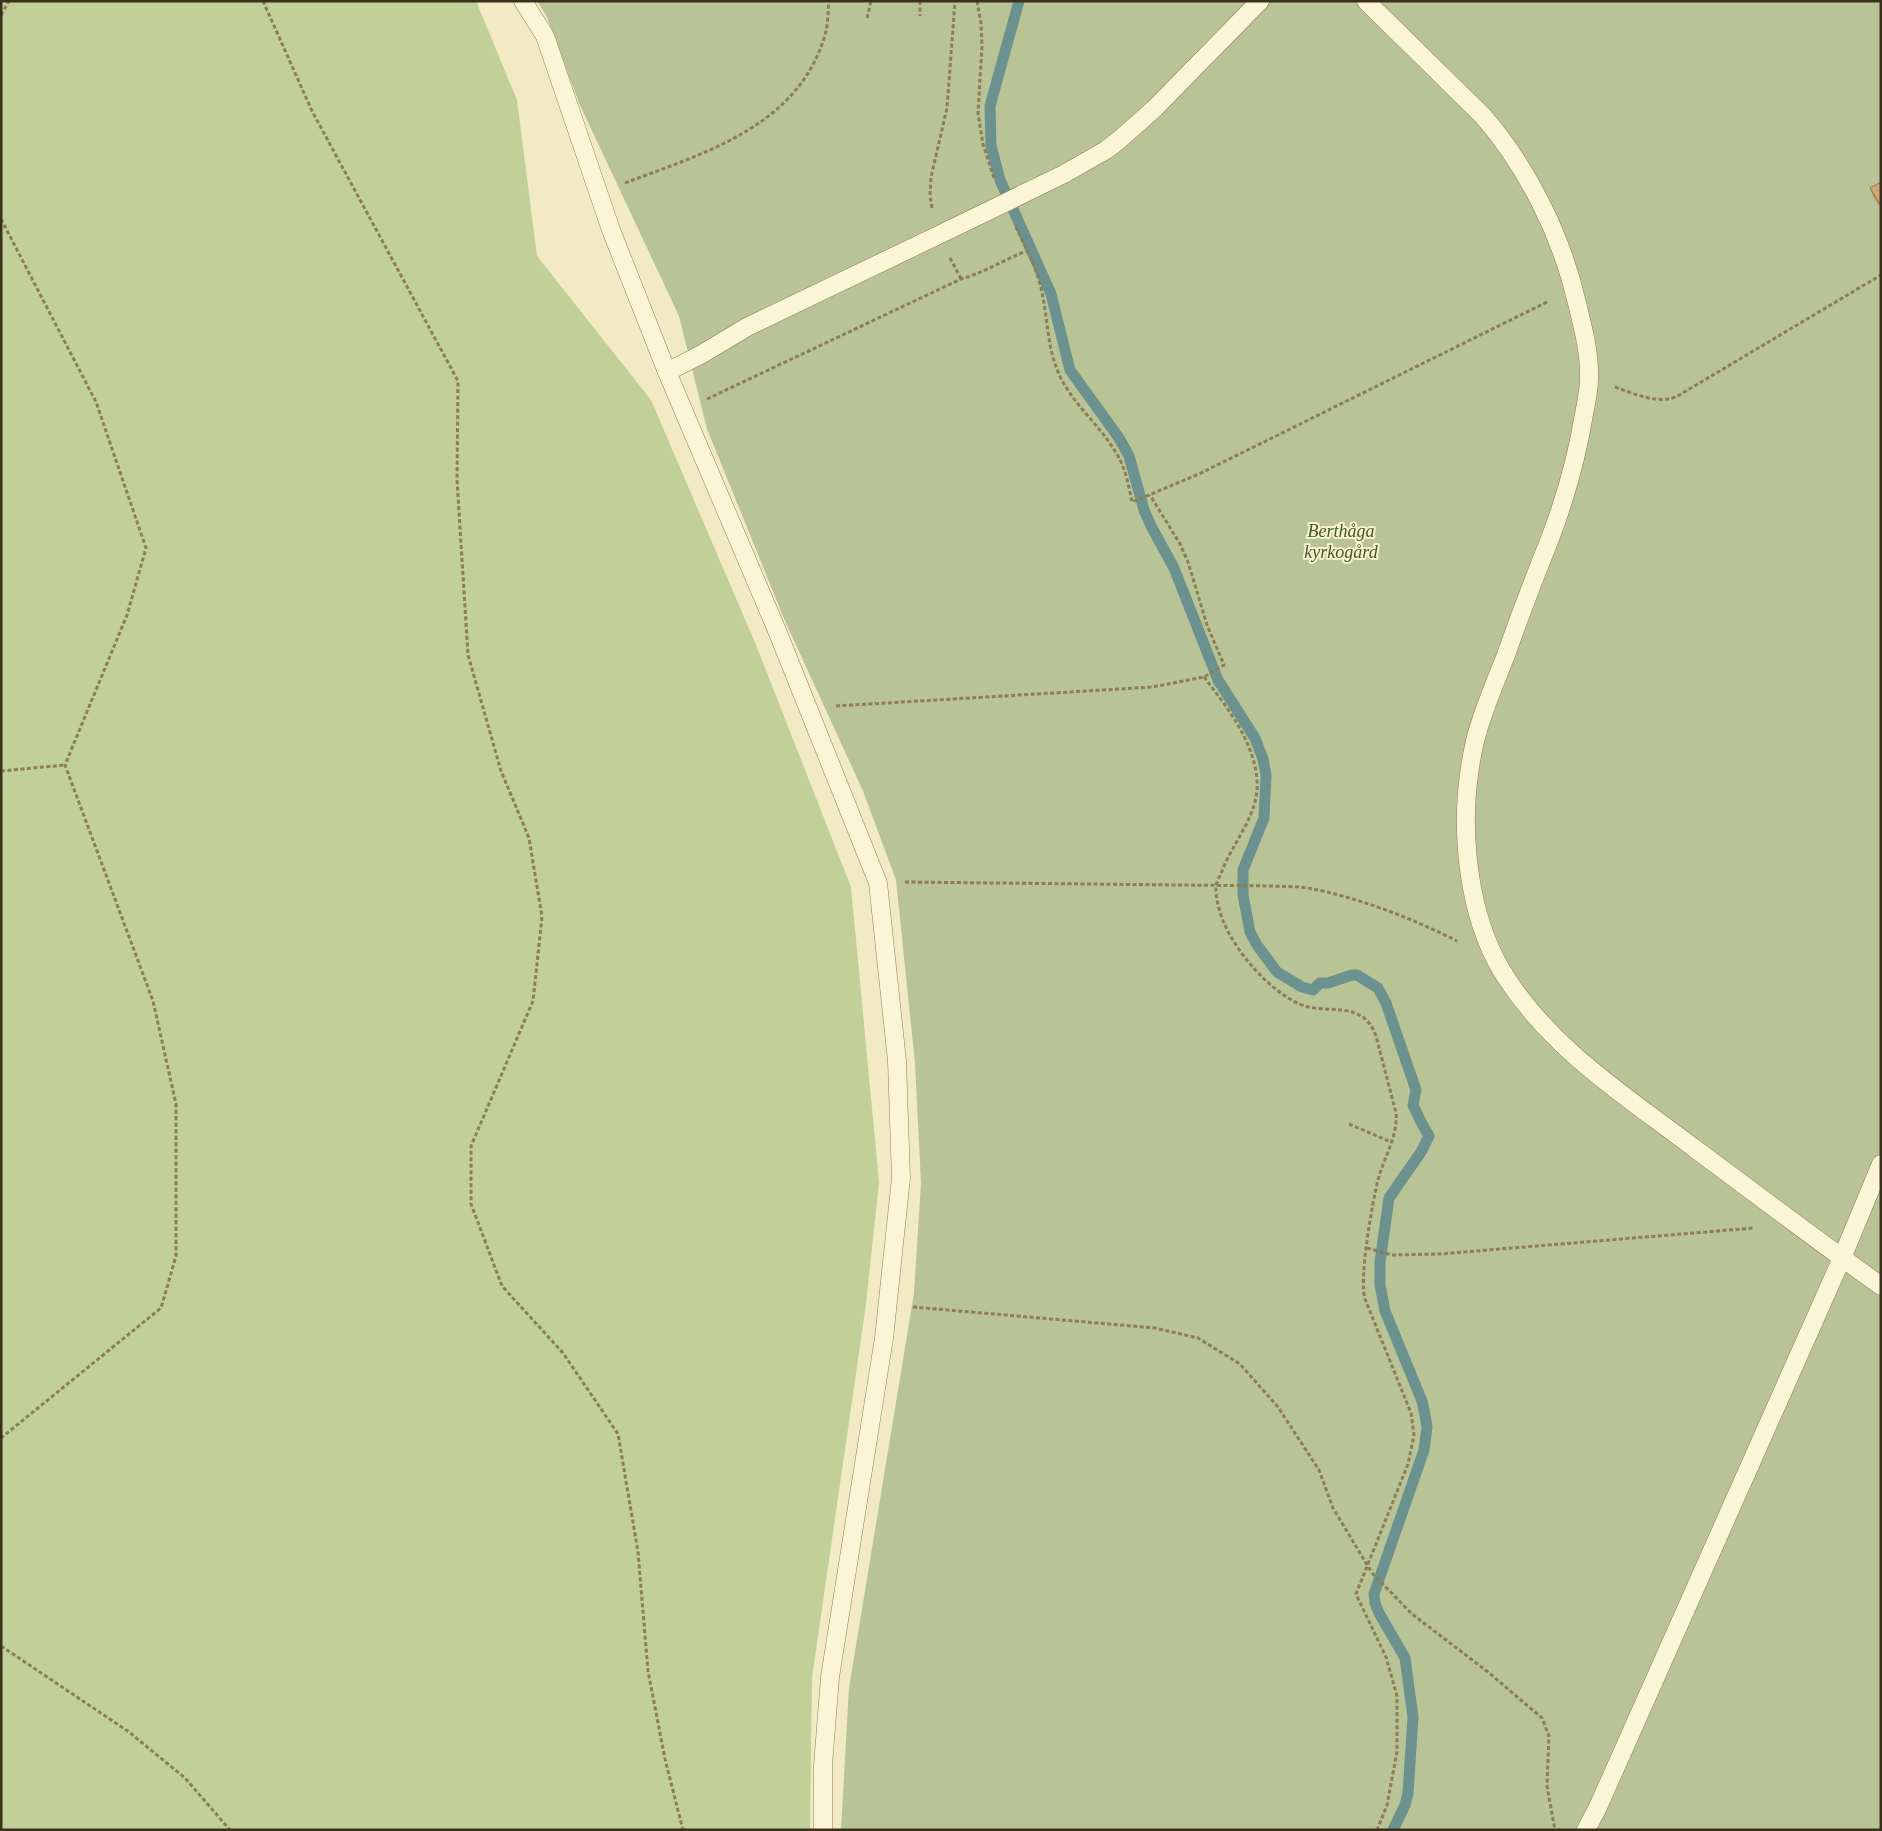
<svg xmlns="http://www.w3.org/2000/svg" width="1882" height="1831" font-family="Georgia,serif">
<rect width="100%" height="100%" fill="#f1eac3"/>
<polygon fill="#c0d096" points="1,1 476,1 517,100 537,256 651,400 756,645 851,887 879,1182 866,1304 812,1678 810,1830 1,1830"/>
<polygon fill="#b8c495" points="537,1 1881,1 1881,1830 841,1830 849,1688 914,1293 921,1183 915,1063 896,880 863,791 785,621 707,429 679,316 579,103 547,17"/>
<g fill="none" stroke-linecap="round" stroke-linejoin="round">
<polyline stroke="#6b928e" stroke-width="11" points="1019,1 990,106 991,146 1000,180 1051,294 1070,370 1119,438 1129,456 1144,510 1151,526 1174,568 1218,680 1255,738 1263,759 1266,775 1264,818 1243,870 1243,895 1250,932 1257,945 1277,972 1302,987 1313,990 1320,983 1328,983 1352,975 1357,975 1378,988 1386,1003 1416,1090 1413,1105 1421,1122 1429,1136 1421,1152 1389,1198 1380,1262 1380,1285 1385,1311 1422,1401 1425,1415 1427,1427 1424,1450 1374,1594 1375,1603 1379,1613 1405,1658 1413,1717 1408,1793 1405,1805 1393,1830"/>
<defs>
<g id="service">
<polyline points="523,1 545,36 611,230 667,372 778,633 878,883 897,1061 901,1178 884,1338 830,1677 823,1765 823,1830"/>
<path d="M1366,1l117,115c45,52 79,121 94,187 6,25 13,50 12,76 0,12 -3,24 -5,35 -7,43 -18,82 -33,122 -16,40 -31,79 -45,119 -11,28 -24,57 -31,86 -11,48 -12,98 -3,147 6,32 17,64 35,91 47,72 120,118 187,169 62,46 124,93 187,138"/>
<polyline points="1064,174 1106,150 1119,140 1155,108 1260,1"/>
<polyline points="667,372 702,354 747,327 951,229"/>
<polyline points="1586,1830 1598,1807 1842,1258 1881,1164"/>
</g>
</defs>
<use href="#service" stroke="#8c7c58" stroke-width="19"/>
<g stroke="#8c7c58" stroke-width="3" stroke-dasharray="4 2.5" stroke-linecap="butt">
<polyline points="263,1 312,111 458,381 457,480 468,655 501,771 529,838 542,917 533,1001 471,1146 471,1204 502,1286 563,1353 618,1434 638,1552 648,1671 665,1759 683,1830"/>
<polyline points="920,1 920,16"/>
<polyline points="977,1 981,23 982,46 978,113 983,144 994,178"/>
<polyline points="1,15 9,1"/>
<polyline points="867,18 871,1"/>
<path d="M625,183c79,-30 173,-56 200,-148 3,-10 3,-23 4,-34"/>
<polyline points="932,208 930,196 931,177 947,108 955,1"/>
<polyline points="1,219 96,402 146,548 127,615 65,765 153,1001 176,1104 176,1256 161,1308 1,1438"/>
<path d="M1016,227c8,18 19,37 24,57 8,29 6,61 19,90 14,32 44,53 60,84 7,13 10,29 13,44l67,-28 350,-173"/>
<polyline points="950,258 961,279"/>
<path d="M1615,387c20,7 41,17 61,10l205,-122"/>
<path d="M707,399l254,-120c22,-6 43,-19 65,-28"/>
<path d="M1204,677c23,30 50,64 53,103 3,33 -24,62 -35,91 -2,5 -5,10 -6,15 -1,11 4,27 8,37 14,31 42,64 73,80 29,14 65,-6 79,33l20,77c2,23 -12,44 -18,67 -6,25 -19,96 -13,119l46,114 3,22 -6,29 -52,130 30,63 11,39v56l-10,53 -10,25"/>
<polyline points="836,706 1153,687 1204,677 1224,665 1207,625 1188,562 1180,544 1150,495"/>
<polyline points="1,771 65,765"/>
<path d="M905,882l367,4c12,1 24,0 35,2 48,8 107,31 150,53"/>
<polyline points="1349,1124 1391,1142"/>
<polyline points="1367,1248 1392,1255 1440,1254 1754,1228"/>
<polyline points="913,1307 1155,1328 1198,1338 1240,1364 1278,1407 1319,1470 1333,1508 1372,1573 1412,1614 1488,1672 1542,1718 1549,1736 1547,1786 1555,1830"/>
<polyline points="1,1646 129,1732 185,1778 230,1830"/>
</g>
<use href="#service" stroke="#fbf5d7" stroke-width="18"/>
<defs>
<polyline id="service-bridge" points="951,229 1064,174"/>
</defs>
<use href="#service-bridge" stroke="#8c7c58" stroke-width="19" stroke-linecap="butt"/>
<use href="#service-bridge" stroke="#fbf5d7" stroke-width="18"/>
</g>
<polygon fill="#b49165" points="1881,182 1881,209 1873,196 1870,188"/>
<polygon fill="#d1a976" stroke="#927653" points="1881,182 1881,206 1870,188"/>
<g text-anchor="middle" stroke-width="4" stroke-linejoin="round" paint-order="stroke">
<g font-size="18" font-style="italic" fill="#435923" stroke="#f8f2d3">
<text x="1341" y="537">Berthåga<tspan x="1341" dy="21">kyrkogård</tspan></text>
</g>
</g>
<rect width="1882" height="1831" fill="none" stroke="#3b301d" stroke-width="5"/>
</svg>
